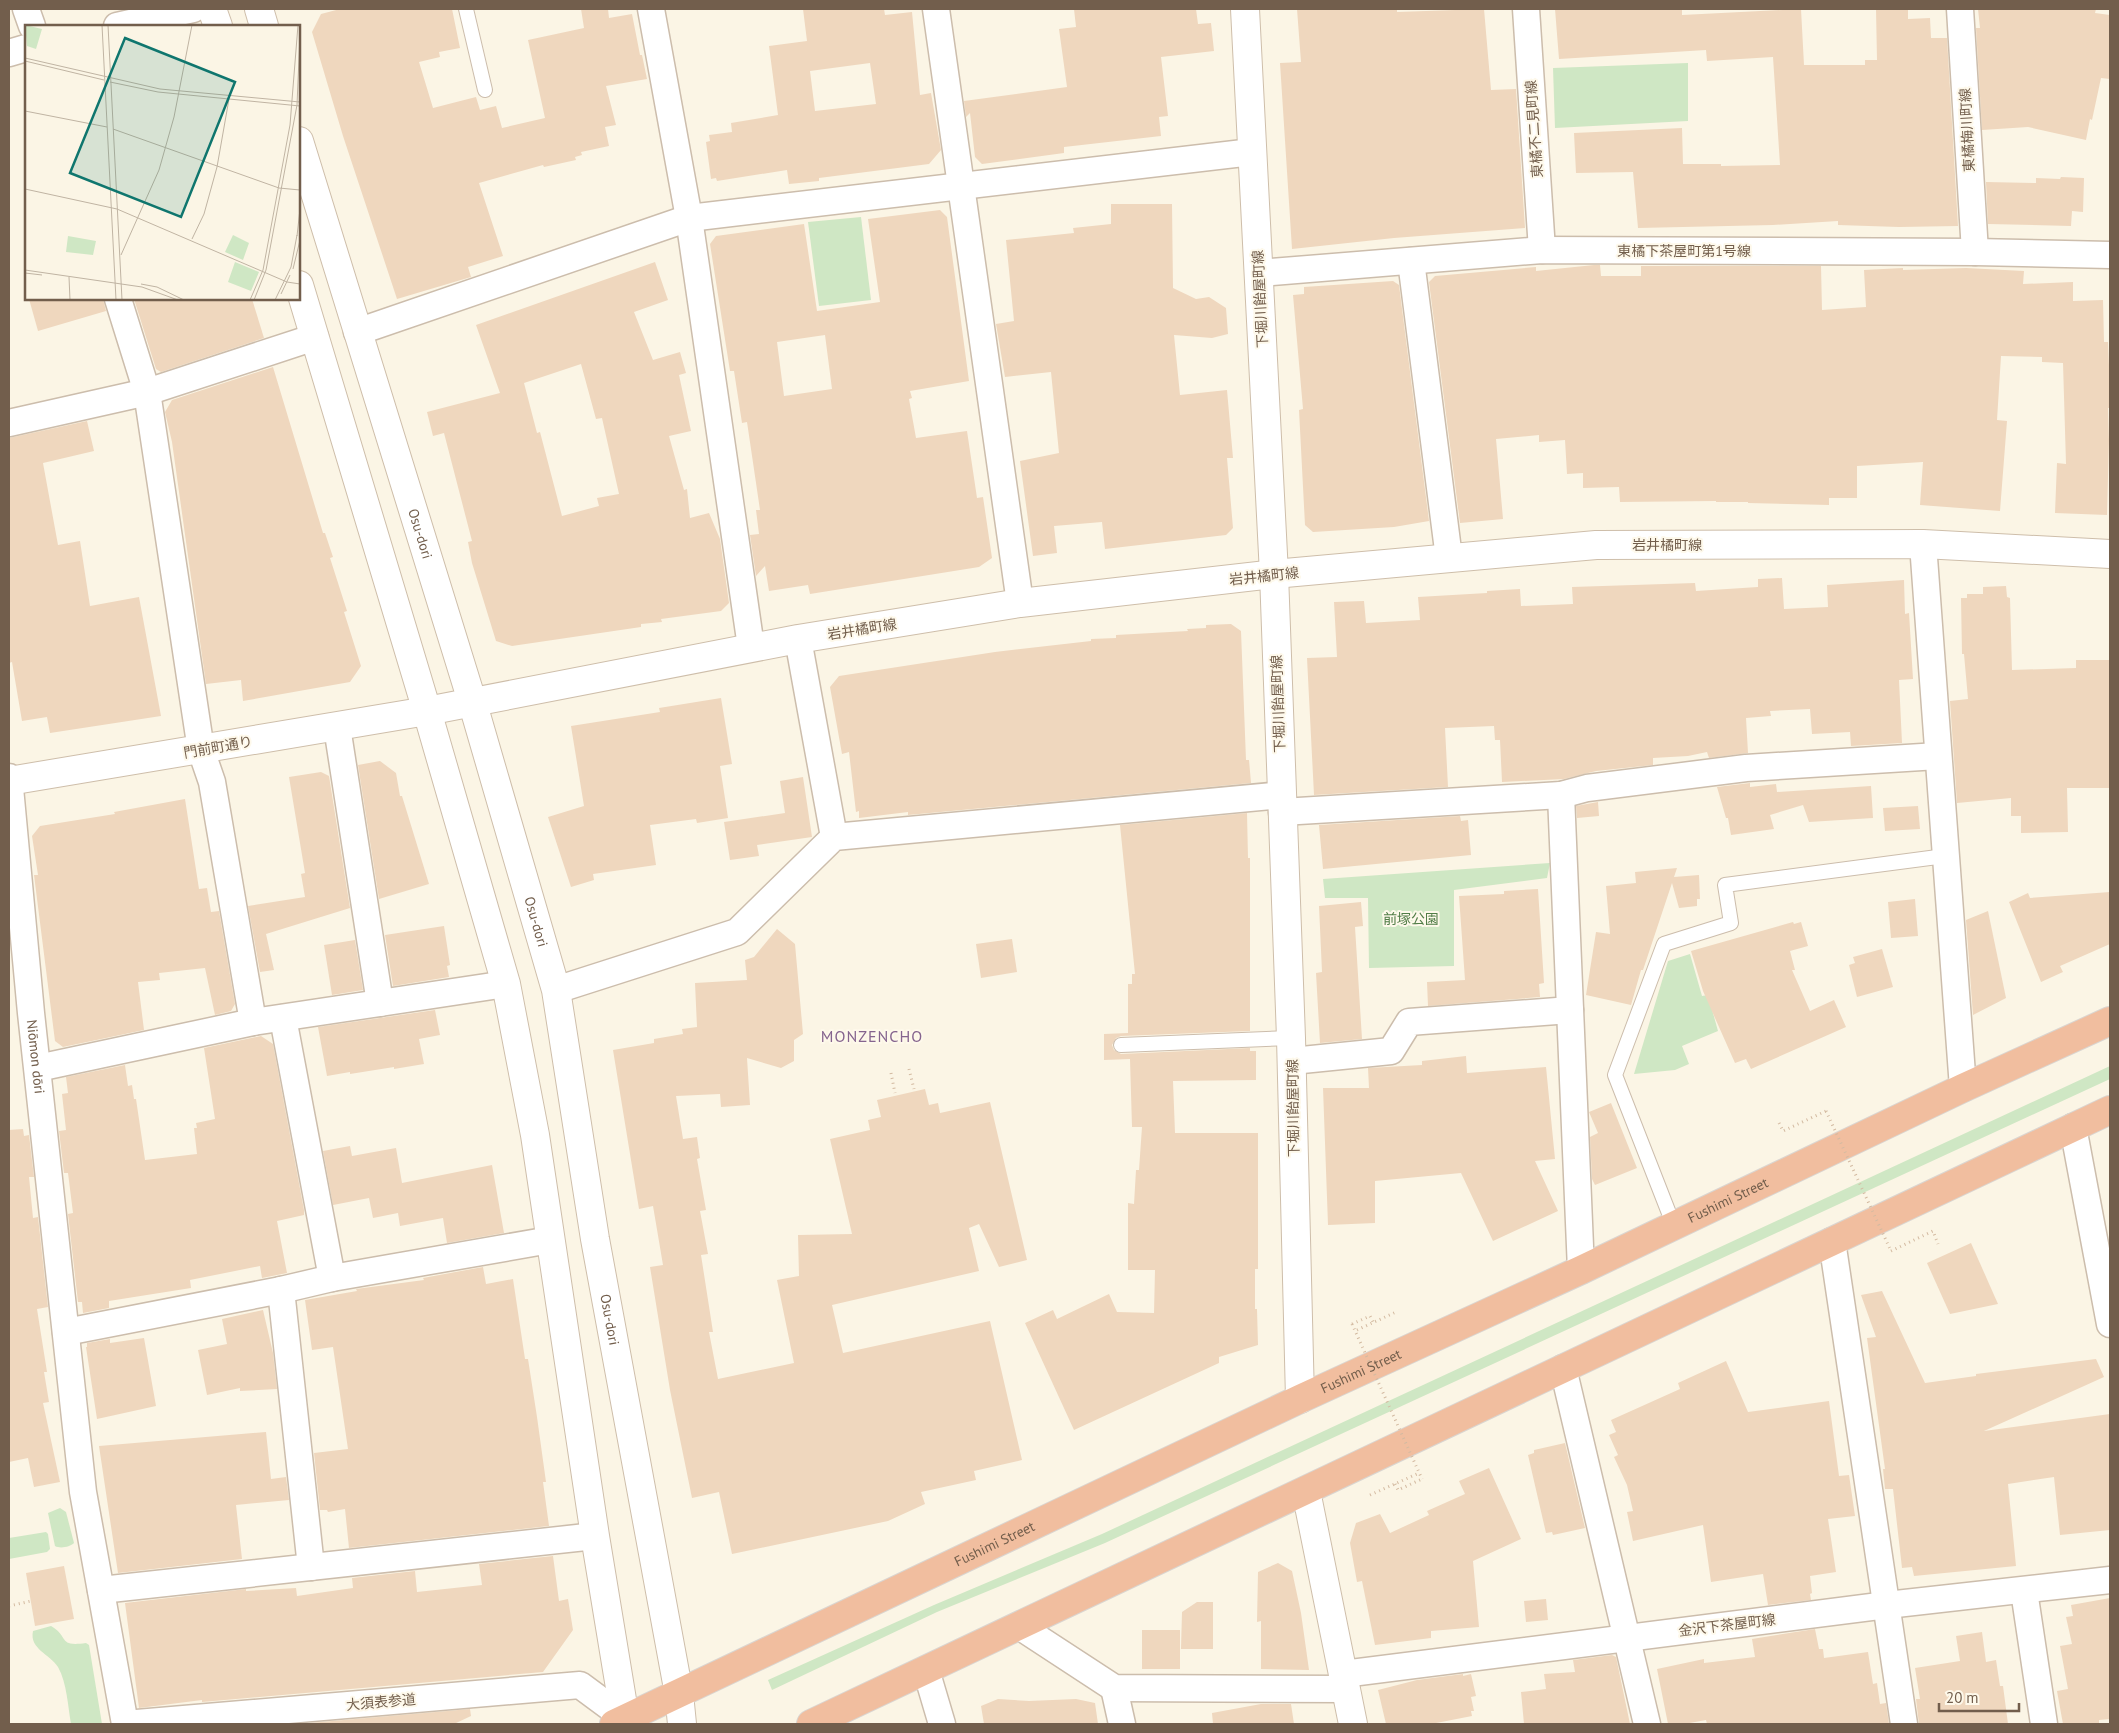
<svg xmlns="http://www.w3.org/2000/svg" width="2119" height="1733" font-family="'PT Sans','Noto Sans JP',sans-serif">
<rect width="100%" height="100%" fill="#fbf5e5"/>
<g fill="#cfe7c4">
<polygon points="1688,63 1688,121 1555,128 1553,68"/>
<polygon points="861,217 871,300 819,306 808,222"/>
<polygon points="1550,863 1547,878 1454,890 1454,966 1369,968 1368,898 1325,898 1323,879"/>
<polygon points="1690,954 1702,996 1708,995 1718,1031 1682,1046 1689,1064 1675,1070 1634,1074 1668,961"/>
<polygon points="2110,1066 2110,1079 1105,1543 937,1612 772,1690 768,1680 934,1605 1102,1534"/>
<path d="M60,1508l6,4 8,31c-4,4 -14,6 -19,3l-7,-33z"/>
<polygon points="46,1532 48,1534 50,1549 47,1552 9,1559 9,1538"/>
<path d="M51,1626c19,11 6,21 35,17l3,2 13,79h-31c-3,-17 -4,-41 -13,-57 -8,-13 -29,-18 -25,-36z"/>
</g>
<g fill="#efd7be" fill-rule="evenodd">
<polygon points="340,9 452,9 460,48 439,52 440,57 419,62 433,108 476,97 480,110 496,106 502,128 545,118 528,40 584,28 581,9 608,9 609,18 632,14 640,55 642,55 647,79 606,86 616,125 605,127 609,146 581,152 582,155 575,157 576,160 544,167 543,165 479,183 503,256 468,267 471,277 397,299 343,136 312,32 321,14"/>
<path d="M803,9h81l1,6 27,-3 8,83 11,-2 10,57 -12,14 -110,14v3l-30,3 -2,-14 -70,11 -1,-3 -5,1 -5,-37 4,-1 -1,-6 23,-3 -1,-9 47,-8 -9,-69 38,-5zM870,63l6,41 -61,7 -5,-40z"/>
<polygon points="1074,9 1196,9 1198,24 1211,23 1214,51 1161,57 1168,116 1159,117 1161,136 1064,147 1064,153 982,164 975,157 970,113 966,117 964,101 1067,87 1059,29 1076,27"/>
<polygon points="1297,9 1397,9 1397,12 1484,9 1491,90 1516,89 1525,228 1394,238 1292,249 1280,63 1301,62"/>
<polygon points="1555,9 1682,9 1682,15 1801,9 1804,65 1865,65 1865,60 1877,60 1876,9 1908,9 1908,19 1930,18 1931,38 1947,38 1958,226 1899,227 1838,225 1838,221 1773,225 1638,228 1633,172 1576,173 1574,133 1682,128 1683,164 1721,164 1721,166 1780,165 1773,57 1707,61 1706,50 1559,59"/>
<polygon points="1978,9 2096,9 2095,13 2110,15 2110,79 2101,78 2092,120 2090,119 2086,140 2028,127 1982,130 1976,28 1980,28"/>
<polygon points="2061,177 2084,178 2083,212 2072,211 2071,226 1988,224 1986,182 2036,183 2036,178 2060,179"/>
<polygon points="1111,204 1172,204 1173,288 1196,299 1209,297 1226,308 1228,334 1212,338 1174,335 1180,395 1227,390 1233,458 1227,458 1233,528 1226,535 1105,549 1102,522 1054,526 1057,553 1033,556 1020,461 1059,453 1051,372 1005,377 996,324 1014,321 1006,240 1074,233 1073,228 1111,224"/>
<path d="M940,210l7,7 22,164 -59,10 2,7 -3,1 7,39 51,-7 10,67 6,-1 9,61 -13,9 -169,27 -2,-9 -39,6 -4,-25 -9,10 -6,-41 9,-1 -3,-24h4l-13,-88 -5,1 -8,-52h-4l-20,-127 6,-8 88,-12 13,87 63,-9 -12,-83zM825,335l7,54 -48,7 -7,-54z"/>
<path d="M655,262l13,38 -34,12 19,48 27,-8 6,21 -7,2 12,56 -22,5 15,54 3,-1 3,29 19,-5 11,26 9,64 -8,8 -60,8 1,3 -21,2v3l-129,19 -16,-5 -24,-78 -4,-21 4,-1 -28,-108 -11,3 -6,-24 73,-19 -24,-68zM581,364l15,55 6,-1 17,76 -22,4 2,8 -37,10 -22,-84 -3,1 -13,-50z"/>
<polygon points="1594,265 1600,265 1601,276 1641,276 1641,266 1821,266 1822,310 1866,307 1864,270 1903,268 1903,270 1966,268 2024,271 2023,284 2073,282 2073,301 2103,300 2104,342 2108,342 2110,389 2110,408 2108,408 2109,440 2107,515 2055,513 2057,463 2066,464 2063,363 2042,362 2042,357 2001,356 1997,420 2007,421 2000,511 1920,505 1923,462 1857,466 1857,498 1829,498 1829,505 1748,503 1748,502 1716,502 1716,501 1620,502 1619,487 1583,488 1583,473 1567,474 1565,440 1539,442 1539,435 1496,439 1503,519 1460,523 1429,282 1435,276 1536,267 1536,271"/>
<polygon points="1393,281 1399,285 1429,521 1394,527 1313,532 1305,525 1299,410 1303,409 1293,295 1304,294 1304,287"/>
<polygon points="29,299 103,299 106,311 38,331"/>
<polygon points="134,299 252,299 264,338 161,372 156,369"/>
<polygon points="273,367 323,533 325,533 333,557 330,558 347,611 344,612 361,666 350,682 243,701 241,680 206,684 172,442 165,412 172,400"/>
<polygon points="87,421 94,451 43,463 58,545 80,541 90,606 139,597 161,716 50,733 47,717 22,721 12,662 9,663 9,438"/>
<polygon points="1782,578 1784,609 1828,607 1827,585 1904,580 1905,614 1909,613 1913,679 1899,680 1902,743 1851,746 1850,732 1812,734 1810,709 1770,711 1771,716 1746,718 1748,753 1709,758 1707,752 1688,756 1653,758 1653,765 1596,771 1564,779 1502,782 1500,740 1495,740 1494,726 1445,728 1448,787 1314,795 1307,658 1337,657 1334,602 1364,601 1366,623 1420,620 1418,597 1487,593 1487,591 1520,589 1521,606 1573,604 1572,587 1695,583 1696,591 1758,587 1758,579"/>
<polygon points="2006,586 2007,597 2010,598 2012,670 2076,668 2076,660 2110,660 2110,788 2067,788 2068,832 2021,833 2021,816 2011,816 2011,798 1957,803 1950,701 1968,699 1964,654 1962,654 1961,598 1967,598 1967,594 1983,594 1983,587"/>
<polygon points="1231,624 1241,631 1246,760 1249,760 1251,783 908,815 908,812 859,818 859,811 856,812 849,752 842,754 830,687 839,676 995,652 1091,641 1091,639 1116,638 1116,635 1188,631 1187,629 1206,628 1206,625"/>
<polygon points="721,698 732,764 720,766 728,818 697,823 696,819 650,825 656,865 593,874 594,880 571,887 548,817 584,806 571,726 660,712 659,708"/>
<polygon points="380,761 396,773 400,796 402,796 429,884 379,899 358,765"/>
<polygon points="321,772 329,776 350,908 266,934 274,970 260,972 248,906 305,897 301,874 305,873 289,777"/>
<polygon points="803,777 812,837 757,845 759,856 730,860 724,822 785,813 780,781"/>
<polygon points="1750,783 1750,787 1776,784 1777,792 1871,786 1873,818 1809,822 1803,805 1770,815 1774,829 1731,835 1728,818 1726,818 1717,787"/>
<polygon points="185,799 199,889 207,888 211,912 219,911 235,1004 231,1011 215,1015 205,968 159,973 160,980 138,982 144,1030 63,1047 55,1041 34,875 38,875 32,836 40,826 115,814 114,812"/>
<polygon points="1598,802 1599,816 1577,818 1576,806"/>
<polygon points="1918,806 1920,829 1885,831 1883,808"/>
<polygon points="1247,813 1248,858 1250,858 1250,1031 1121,1036 1116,1038 1112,1045 1114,1050 1121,1054 1250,1048 1250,1051 1256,1051 1256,1080 1173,1081 1175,1133 1258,1133 1258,1269 1255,1269 1255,1309 1257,1309 1258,1345 1219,1357 1219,1363 1074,1430 1025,1323 1053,1310 1057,1319 1109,1294 1117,1312 1154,1313 1155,1270 1128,1270 1128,1203 1134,1204 1136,1170 1139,1170 1142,1127 1132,1127 1130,1059 1104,1060 1104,1034 1128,1033 1128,984 1132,984 1132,974 1135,974 1120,825"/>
<polygon points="1460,816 1461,821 1468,820 1471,855 1323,869 1319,825"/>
<polygon points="1677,868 1674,877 1699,875 1700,899 1697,899 1697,906 1679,908 1672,883 1643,970 1641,970 1631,1005 1586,995 1596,932 1610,934 1606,886 1636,883 1635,872"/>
<polygon points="1538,889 1544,983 1539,984 1540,997 1428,1006 1427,982 1465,980 1459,896 1504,894 1504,891"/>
<polygon points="2110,892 2110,944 2060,966 2063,972 2041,982 2009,902 2028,893 2030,898"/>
<polygon points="1915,899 1918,936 1891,938 1888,902"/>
<polygon points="1361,902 1363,926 1355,927 1362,1039 1320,1043 1316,973 1322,972 1319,906"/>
<polygon points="1988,911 2006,998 1973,1015 1966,920"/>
<polygon points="1793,922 1794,924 1801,922 1808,946 1790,951 1795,970 1792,970 1810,1011 1834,1000 1846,1027 1751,1069 1746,1059 1735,1063 1703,991 1691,951"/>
<polygon points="444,926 450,965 447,966 449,977 393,986 385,935"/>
<polygon points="777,929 795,944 803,1034 794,1040 794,1061 781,1068 747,1058 750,1105 721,1107 720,1094 676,1096 683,1139 697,1137 700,1158 697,1159 706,1210 700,1211 708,1254 701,1255 713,1332 709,1332 718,1379 794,1363 777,1280 799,1276 798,1235 852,1234 830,1139 870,1130 868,1120 881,1117 877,1100 925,1089 929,1105 938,1103 940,1113 990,1102 1027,1260 999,1267 979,1224 969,1228 979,1271 832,1305 843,1353 990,1321 1022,1460 974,1471 976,1480 921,1492 925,1504 888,1521 732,1554 719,1492 692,1498 670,1390 650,1267 663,1265 653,1206 639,1209 613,1050 654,1043 654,1039 683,1034 682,1029 697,1027 695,983 747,980 745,960 754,957"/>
<polygon points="1012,939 1017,972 981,978 976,944"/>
<polygon points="355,940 363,990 332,995 324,945"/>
<polygon points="1882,949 1893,987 1857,997 1849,965 1855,963 1853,957"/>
<polygon points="435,1010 440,1035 419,1039 424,1064 394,1069 394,1067 350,1074 350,1072 327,1076 318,1027"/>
<polygon points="261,1036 273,1044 304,1210 304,1215 277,1221 287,1273 262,1278 260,1266 190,1280 191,1288 109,1301 109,1308 83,1313 82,1302 78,1302 68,1214 73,1213 68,1173 64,1173 59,1131 66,1130 62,1094 68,1093 66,1077 125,1065 128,1086 132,1085 134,1099 136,1099 145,1160 197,1154 194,1128 197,1128 196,1123 215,1119 204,1048"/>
<polygon points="1466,1056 1467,1073 1546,1067 1555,1159 1535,1161 1558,1211 1493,1241 1461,1173 1375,1181 1375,1223 1328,1225 1323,1088 1369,1088 1368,1068 1422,1065 1422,1061"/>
<polygon points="1611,1103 1637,1168 1595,1185 1592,1179 1590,1137 1598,1133 1589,1112"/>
<polygon points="23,1129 24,1136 29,1135 34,1177 29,1177 33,1218 38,1217 48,1307 37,1309 47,1372 44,1372 49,1402 43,1403 60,1482 34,1487 28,1458 9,1462 9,1130"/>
<polygon points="350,1146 352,1156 396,1148 402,1183 492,1165 504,1233 447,1243 443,1218 400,1226 398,1213 373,1218 369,1198 333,1205 323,1151"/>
<polygon points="1971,1243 1998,1304 1950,1314 1927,1263"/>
<polygon points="483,1267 486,1284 513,1279 525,1359 528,1359 537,1417 546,1482 543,1482 549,1526 349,1548 345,1509 328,1512 327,1510 320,1510 314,1453 348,1449 333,1347 312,1350 305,1300 357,1291 356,1289 424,1280 423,1278"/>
<polygon points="1882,1291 1925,1383 1976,1376 1976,1374 2096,1359 2104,1377 1984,1431 2110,1414 2110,1530 2060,1535 2054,1477 2008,1484 2016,1566 1914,1576 1912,1567 1902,1568 1893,1489 1885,1489 1883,1469 1885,1469 1867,1338 1876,1337 1861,1295"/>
<polygon points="263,1310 273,1353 277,1389 240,1391 240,1388 207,1395 198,1350 227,1344 222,1319"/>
<polygon points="144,1338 156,1406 97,1419 86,1347 87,1347 87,1343 110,1339 110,1343"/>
<polygon points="1726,1361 1748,1412 1829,1401 1839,1476 1849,1475 1855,1516 1828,1519 1836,1572 1810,1576 1812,1593 1810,1594 1811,1600 1768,1605 1763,1574 1711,1582 1703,1525 1633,1541 1627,1512 1633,1511 1627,1485 1614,1457 1618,1455 1609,1435 1616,1432 1611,1420 1680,1389 1678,1383"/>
<polygon points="266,1432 271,1479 286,1477 289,1500 236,1505 242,1559 118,1573 99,1446"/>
<polygon points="1565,1443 1585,1528 1553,1535 1552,1532 1546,1533 1528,1455 1534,1453 1534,1450"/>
<polygon points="1489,1468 1521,1539 1473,1561 1479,1627 1431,1631 1431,1638 1375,1645 1362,1581 1357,1582 1350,1543 1356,1523 1380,1514 1390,1533 1429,1515 1427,1511 1465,1494 1459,1481"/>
<polygon points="553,1556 559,1601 568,1599 573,1630 543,1672 202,1702 202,1700 139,1708 125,1603 246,1589 246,1591 296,1588 297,1596 353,1588 352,1578 415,1571 417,1592 482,1585 479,1564"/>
<polygon points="1278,1563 1292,1571 1301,1613 1309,1670 1261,1669 1261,1621 1257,1622 1258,1572"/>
<polygon points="64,1566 74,1619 35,1626 26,1573"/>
<polygon points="2110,1598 2110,1719 2099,1720 2099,1724 2063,1724 2057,1691 2068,1689 2060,1646 2072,1644 2066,1617 2073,1616 2071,1605"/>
<polygon points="1546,1599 1548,1620 1526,1622 1524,1601"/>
<polygon points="1197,1602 1213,1602 1213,1649 1181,1649 1182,1612"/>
<polygon points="1815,1629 1819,1649 1823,1649 1824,1658 1868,1652 1873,1684 1877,1683 1880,1704 1886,1703 1889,1724 1707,1724 1706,1720 1684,1724 1668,1724 1657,1669 1704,1659 1704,1663 1755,1657 1752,1639"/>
<rect x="1142" y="1630" width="38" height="39"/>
<polygon points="1982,1632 1986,1662 1996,1660 2000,1686 2003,1686 2008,1724 1919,1724 1916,1699 1920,1699 1915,1668 1960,1661 1956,1636"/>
<polygon points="1612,1655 1616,1657 1630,1724 1524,1724 1521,1692 1546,1689 1544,1674 1575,1672 1573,1660"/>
<polygon points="1463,1674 1463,1676 1471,1674 1476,1696 1471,1697 1474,1711 1471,1711 1472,1716 1431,1724 1386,1724 1378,1690 1417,1680"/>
<polygon points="998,1699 1029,1701 1076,1699 1095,1703 1098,1724 984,1724 981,1706"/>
<polygon points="1261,1704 1291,1704 1294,1724 1213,1724 1212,1713"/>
<polygon points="470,1709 471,1716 454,1724 298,1724"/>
</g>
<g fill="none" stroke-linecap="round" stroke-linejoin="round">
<defs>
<g id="lane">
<polyline points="466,9 485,90"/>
<polyline points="1121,1045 1291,1038"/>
<polyline points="1674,1226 1615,1075 1664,944 1731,923 1725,885 1945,856"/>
</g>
<g id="street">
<polyline points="26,9 32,26"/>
<polyline points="651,9 689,218 751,647"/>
<polyline points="936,9 1020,603"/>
<polyline points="1526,9 1542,250"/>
<polyline points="1960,9 1975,252"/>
<polyline points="117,26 193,9"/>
<polyline points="9,53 26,48"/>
<polyline points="1411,261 1449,558"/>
<polyline points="1259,273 1542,250 1975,252 2110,255"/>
<polyline points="118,299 147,392 201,750 212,782 253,1022"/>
<polyline points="357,332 689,218 1252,152"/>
<polyline points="9,423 147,392 315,337"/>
<polyline points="1923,544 1963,1088"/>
<polyline points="798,639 834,837"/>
<polyline points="337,727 380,1003"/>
<path id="s1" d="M9,777l22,236 52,479 42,232"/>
<polyline points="1561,795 1581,1270"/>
<polyline points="1282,812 1561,795 1587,788 1746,768 1938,756"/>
<polyline points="556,990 737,932 834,837 1282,795"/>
<polyline points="283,1018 332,1278"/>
<polyline points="1292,1061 1391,1051 1409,1022 1570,1010"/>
<polyline points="38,1068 253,1022 506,984"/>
<polyline points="2073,1127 2110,1324"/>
<polyline points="1832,1241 1904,1724"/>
<polyline points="281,1290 311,1567"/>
<polyline points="66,1332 281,1290 332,1278 550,1240"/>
<polyline points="1563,1368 1647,1724"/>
<polyline points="101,1590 595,1536"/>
<polyline points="2024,1591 2044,1724"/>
<polyline points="1019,1626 1114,1688 1346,1689"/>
<polyline points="926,1670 942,1724"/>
<polyline points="1343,1674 1887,1605 2110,1580"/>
<polyline points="1114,1688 1122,1724"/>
<polyline points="125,1724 580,1685 626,1719"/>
</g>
<g id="secondary">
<polyline points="212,9 218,26"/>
<polyline points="259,9 264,26"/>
<polyline points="1245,9 1274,574 1291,1038 1300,1399"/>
<path id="s2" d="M299,141l173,560 84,289 39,249 84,455 3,30"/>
<polyline points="299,285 427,711 506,984 535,1135 595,1536 626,1724"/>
<polyline points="9,781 427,711 798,639 1020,603 1274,574 1596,545 1923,544 2110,554"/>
<polyline points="1306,1491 1353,1724"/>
</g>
<g id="highway">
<path id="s3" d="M614,1724l686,-325 281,-129 382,-182 147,-67"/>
<polyline points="811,1724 2110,1110"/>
</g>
</defs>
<use href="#lane" stroke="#ccbdac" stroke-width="16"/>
<use href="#street" stroke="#ccbdac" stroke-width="29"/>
<use href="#secondary" stroke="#cebeaa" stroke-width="30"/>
<use href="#highway" stroke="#dad5d0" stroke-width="30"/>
<g stroke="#d3baa1" stroke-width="3" stroke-dasharray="1 4" stroke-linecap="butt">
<polyline points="909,1069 914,1089"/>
<polyline points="891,1073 895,1093"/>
<polyline points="1779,1123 1783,1131 1826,1111"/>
<polyline points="1891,1251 1933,1231 1938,1244"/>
<polyline points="1352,1324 1370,1316 1373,1322"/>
<polyline points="1357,1330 1396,1312"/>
<polyline points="1395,1484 1398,1490 1422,1479"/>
<polyline points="1370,1495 1417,1474"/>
<polyline points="9,1606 31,1601"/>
</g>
<use href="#lane" stroke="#fff" stroke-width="14"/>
<use href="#street" stroke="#fff" stroke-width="26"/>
<use href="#secondary" stroke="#fff" stroke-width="28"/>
<use href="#highway" stroke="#f1be9f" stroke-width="28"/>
<g stroke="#d3baa1" stroke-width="3" stroke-dasharray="1 4" stroke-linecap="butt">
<polyline points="1826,1111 1891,1251"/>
<polyline points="1352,1324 1422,1479"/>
</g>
</g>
<g text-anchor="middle" stroke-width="4" stroke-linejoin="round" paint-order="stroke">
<g font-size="14" fill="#725e4c" stroke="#fef9eb">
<text transform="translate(1534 129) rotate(-94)" y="5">東橘不二見町線</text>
<text transform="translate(1967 130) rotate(-93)" y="5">東橘梅川町線</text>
<text x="1684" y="256">東橘下茶屋町第1号線</text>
<text transform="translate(1260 299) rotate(-93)" y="5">下堀川飴屋町線</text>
<text dy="5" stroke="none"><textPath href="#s2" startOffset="411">Osu-dori</textPath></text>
<text x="1667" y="550">岩井橘町線</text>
<text transform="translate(1264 576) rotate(-6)" y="5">岩井橘町線</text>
<text transform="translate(862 629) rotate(-9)" y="5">岩井橘町線</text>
<text transform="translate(1278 704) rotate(-92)" y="5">下堀川飴屋町線</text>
<text transform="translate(218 747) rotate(-10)" y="5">門前町通り</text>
<text dy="5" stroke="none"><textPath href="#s2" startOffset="816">Osu-dori</textPath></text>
<text dy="5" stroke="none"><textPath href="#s1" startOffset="281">Niōmon dōri</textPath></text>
<text transform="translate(1293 1108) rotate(-91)" y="5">下堀川飴屋町線</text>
<text dy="5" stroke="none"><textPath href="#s3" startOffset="1231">Fushimi Street</textPath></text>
<text dy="5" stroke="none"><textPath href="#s2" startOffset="1221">Osu-dori</textPath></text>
<text dy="5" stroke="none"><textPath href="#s3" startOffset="826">Fushimi Street</textPath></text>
<text dy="5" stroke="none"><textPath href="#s3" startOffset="421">Fushimi Street</textPath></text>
<text transform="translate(1727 1625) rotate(-7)" y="5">金沢下茶屋町線</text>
<text transform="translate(381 1702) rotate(-5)" y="5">大須表参道</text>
</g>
<g font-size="14" fill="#517d47" stroke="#fef9eb">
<text x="1411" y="924">前塚公園</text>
</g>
<g font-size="16" letter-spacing="1" fill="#85648e" stroke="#fef9eb">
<text x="872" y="1042">MONZENCHO</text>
</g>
</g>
<g transform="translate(25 25)">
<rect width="275" height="275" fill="#fbf5e5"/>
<path d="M0,0l17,4 -6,20 -9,-3zM208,210l16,8 -6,17 -18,-8zM43,211l28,5 -3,14 -27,-3zM210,237l24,10 -8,19 -23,-9z" fill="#cfe7c4"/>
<path fill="none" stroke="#c0b4a3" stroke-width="1" d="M77,0l14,275M83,0l14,275M0,33l135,31 140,13M0,36l79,19M85,57l48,10 142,14M0,86l82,16M88,104l166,59 21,2M0,164l92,20 170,73 13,2M272,211l3,-27M167,214l12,-25 13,-47 12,-68M96,230l38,-85 15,-53 18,-92M268,244l7,-29M0,245l117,17 36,13M0,248l17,2M44,252l1,23M116,259l16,3 27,13M256,269l9,-19M225,275l13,-30 27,-145 8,-100M229,275l12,-30 31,-165 3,-71M250,275l16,-33 6,-32"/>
<path fill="#0f766e" fill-opacity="0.15" stroke="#0f766e" stroke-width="2.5" d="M100,13l110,44 -54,135 -111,-44z"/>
<rect width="275" height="275" fill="none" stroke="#725e4c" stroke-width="2.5"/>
</g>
<rect width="2119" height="1733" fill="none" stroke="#725e4c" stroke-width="20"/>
<path d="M1939 1703v8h80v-8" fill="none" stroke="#725e4c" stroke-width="2.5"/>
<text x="1946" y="1703" font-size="15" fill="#725e4c" stroke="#fef9eb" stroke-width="4" paint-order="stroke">20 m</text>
</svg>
